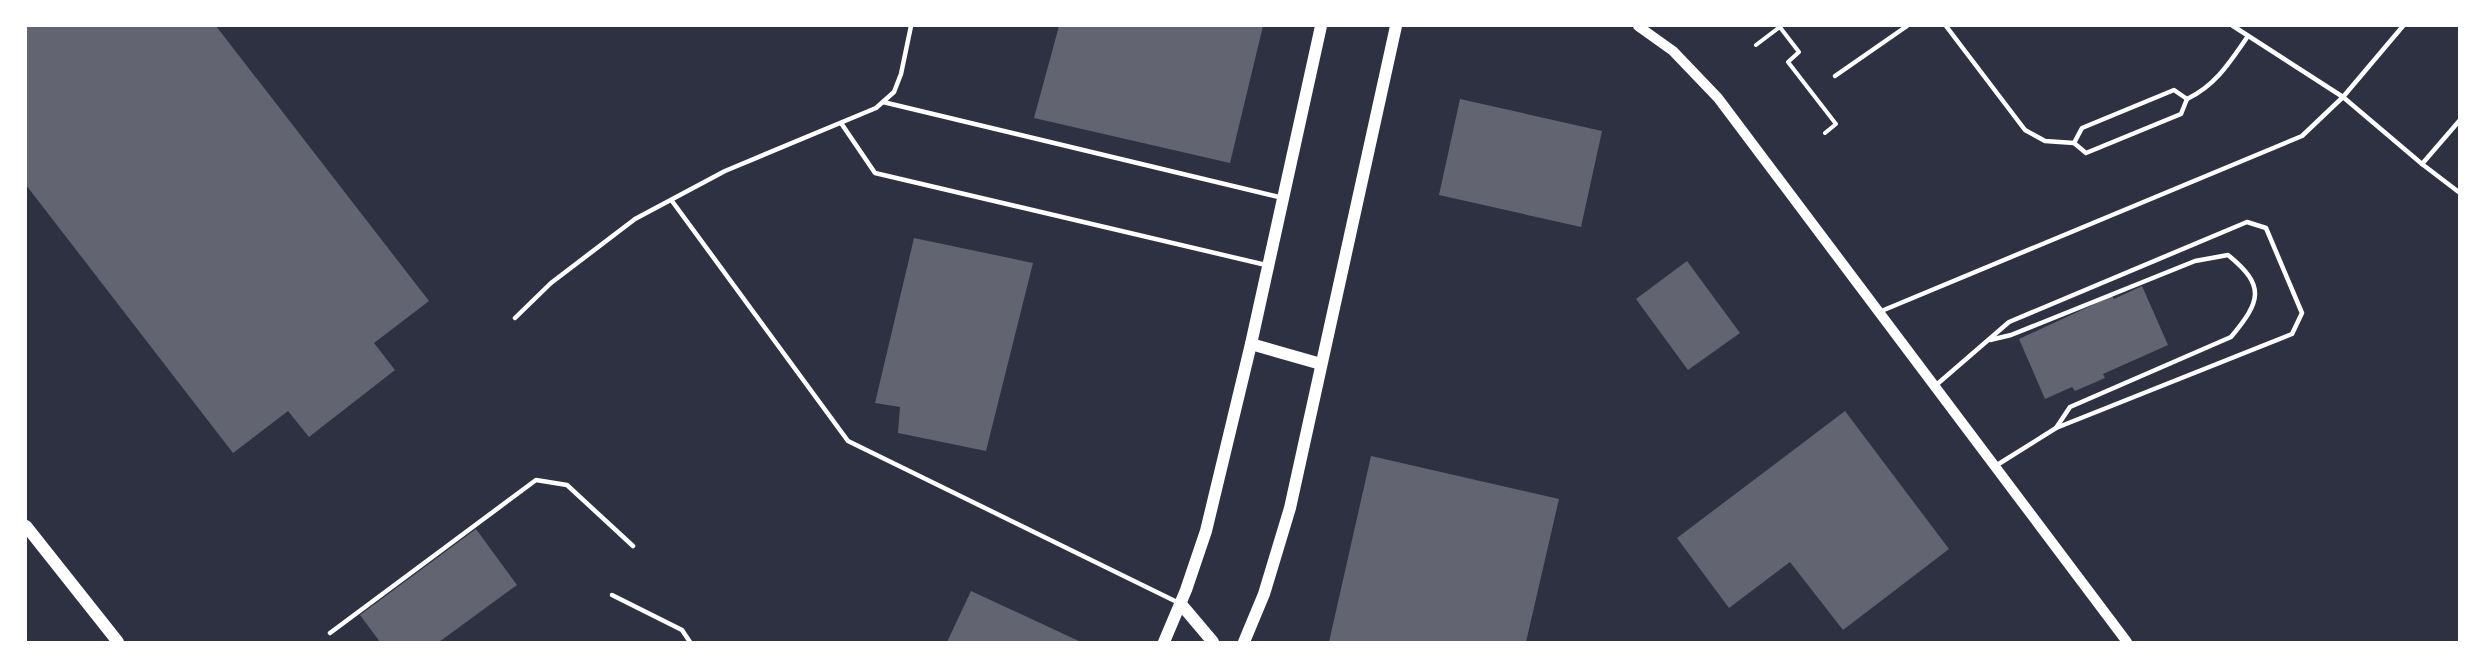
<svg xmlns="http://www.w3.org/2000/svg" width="2485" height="668" font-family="'Roboto Condensed',sans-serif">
<rect width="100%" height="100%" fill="#2d3142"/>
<g fill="#626471">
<polygon points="26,26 216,26 429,301 374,343 395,370 309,437 288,411 233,453 26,185"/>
<polygon points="1059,26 1263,26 1230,163 1034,118"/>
<polygon points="1460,99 1602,131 1581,227 1439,195"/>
<polygon points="914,238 1033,263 986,451 898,433 900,407 875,403"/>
<polygon points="1687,261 1740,333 1688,370 1636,299"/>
<polygon points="2142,286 2168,345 2103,374 2105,378 2075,391 2072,387 2045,399 2019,339 2112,296 2114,299"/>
<polygon points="1845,411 1949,549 1843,630 1790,562 1729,608 1677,538"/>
<polygon points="1371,456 1559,499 1526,642 1329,642"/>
<polygon points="476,529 517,585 439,642 380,642 360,615"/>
<polygon points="971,591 1081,642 947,642"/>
</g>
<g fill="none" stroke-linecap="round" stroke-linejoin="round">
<g stroke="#fff" stroke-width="4">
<polyline points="1779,26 1799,52 1788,62 1836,124 1825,133"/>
<polyline points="1756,45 1781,26"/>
</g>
<g stroke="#fff" stroke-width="4.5">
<polyline points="1946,26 2025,130 2045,141 2074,143 2086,153 2181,114 2187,99"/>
<polyline points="2233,26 2343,97 2422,164 2460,193"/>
<polyline points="1835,76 1907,26"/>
<polyline points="883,102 1283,198"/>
<polyline points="841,123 875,173 1266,265"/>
<path d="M2074,143l8,-15 92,-38 13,9c29,-14 43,-37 61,-63"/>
<polyline points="2422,164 2460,120"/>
<polyline points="672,201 848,441 1179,603"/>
<polyline points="1879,312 2302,136 2343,97 2403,26"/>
<polyline points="515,318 551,283 635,219 725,171 876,108 894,92 901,74 911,26"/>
<path d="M1990,340l21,-5 184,-74 33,-6c38,31 33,46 3,82l-161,70 -14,21"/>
<polyline points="1935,386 2009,322 2247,222 2266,228 2302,313 2292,334 2056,428 1997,465"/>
<polyline points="612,595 682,630 690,642"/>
<polyline points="330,633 536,480 567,485 633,546"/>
</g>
<polyline stroke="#fff" stroke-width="10" points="1638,26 1673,51 1718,98 2127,642"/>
<g stroke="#fff" stroke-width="12">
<polyline points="1251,344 1321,364"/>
<polyline points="26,526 118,642"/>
<polyline points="1180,603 1213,642"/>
<polyline points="1164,642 1186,590 1206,531 1251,344 1321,26"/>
<polyline points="1244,642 1264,594 1290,508 1396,26"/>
</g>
</g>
<rect width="2485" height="668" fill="none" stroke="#ffffff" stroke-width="54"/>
</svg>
